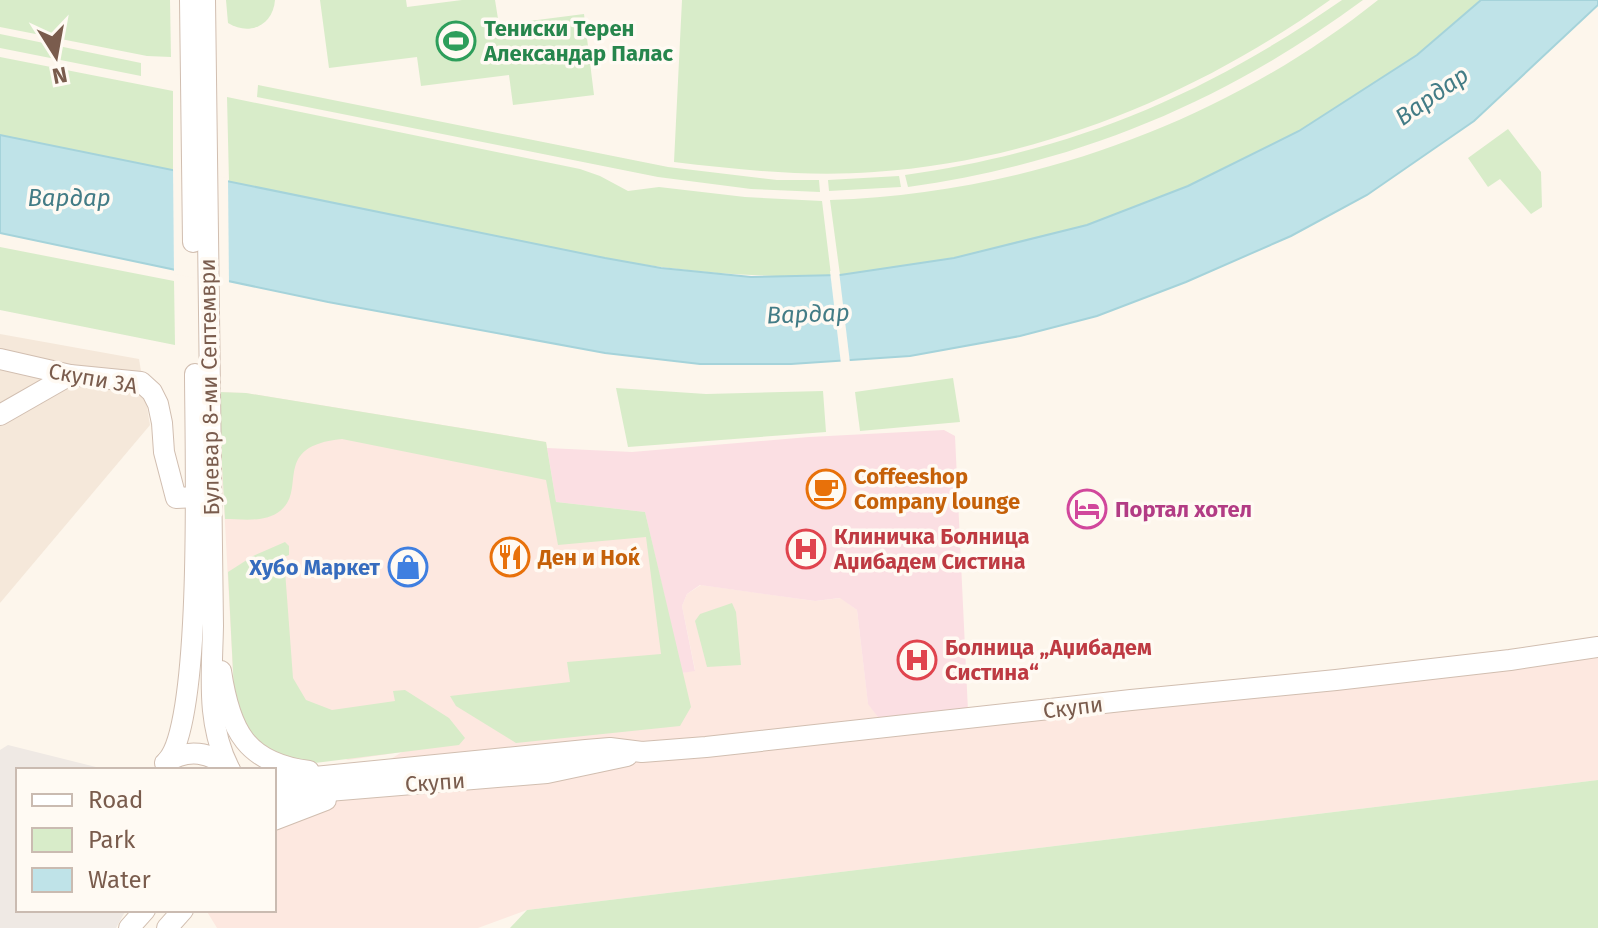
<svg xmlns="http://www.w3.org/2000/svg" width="1598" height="928" font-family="'Fira Sans',sans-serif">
<rect width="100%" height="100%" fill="#fdf6ec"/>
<polygon fill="#f5e8da" points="0,334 139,359 150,425 0,603"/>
<polygon fill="#fde8e0" points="218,392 246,393 546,442 556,502 645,512 682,673 695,670 682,606 687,594 701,585 815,601 841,598 857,610 868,703 880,720 1598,647 1598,780 527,910 478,928 217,928 206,910 274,910 274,831 402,752 348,760 235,711"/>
<polygon fill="#efe9e4" points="8,745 108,770 18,770 18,910 126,910 116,928 0,928 0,750"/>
<polygon fill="#fbdfe3" points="944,430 955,436 968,711 880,720 868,704 857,610 840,598 815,601 700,585 687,594 682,606 695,671 682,673 645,512 556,502 547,448 632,452 809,437"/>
<g fill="#d8ecc9">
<polygon points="0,0 170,0 171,57 147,56 0,27"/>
<path d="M226,0h49c-2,26 -26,36 -47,23z"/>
<polygon points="320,0 406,0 407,7 462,0 495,0 499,25 584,14 594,95 513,105 509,75 421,86 417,57 329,68"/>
<path d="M682,0h648c-133,95 -291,161 -456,172 -67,5 -133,-2 -200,-10z"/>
<path d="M1342,0h21c-138,102 -285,163 -455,187l-3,-12c167,-24 299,-79 437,-175z"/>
<path d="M1378,0h103l-64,55 -118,76 -111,55 -101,39 -133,33 -114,17 -10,-75c196,-6 394,-77 548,-200z"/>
<polygon points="0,34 141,63 141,76 0,48"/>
<polygon points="0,57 173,91 173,171 0,135"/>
<polygon points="258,85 668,167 777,180 819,180 820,192 751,189 658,177 257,97"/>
<path d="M227,97l353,72 20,7 28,15 31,-4 86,10 77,4 9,74c-140,7 -276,-25 -411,-54 -64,-14 -128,-25 -191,-39z"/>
<polygon points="1508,129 1541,172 1542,207 1531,214 1500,179 1488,187 1468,158"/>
<polygon points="899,176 901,187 829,191 828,180"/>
<polygon points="0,247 174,281 175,345 0,310"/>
<polygon points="953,378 960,422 860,431 855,392"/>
<polygon points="616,388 706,394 823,391 826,432 628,447"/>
<path d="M218,392l28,1 300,49 10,60 89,10 46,195 -11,19 -164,17 -60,-37 -6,-10 120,-14 -3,-20 94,-8 -15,-117 -88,8 -12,-65 -204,-41c-72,7 -34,51 -62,72 -15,12 -38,8 -55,8z"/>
<polygon points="285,542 289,546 289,555 284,557 293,678 306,700 332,710 395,701 393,691 405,690 449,718 465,738 459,745 299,765 260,747 235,711 228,572 253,556"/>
<polygon points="732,603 736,612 741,665 707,667 695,621 700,614"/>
<polygon points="1598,780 1598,928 510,928 527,910"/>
</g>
<polygon fill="#bfe3e8" stroke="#a5d3da" stroke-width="2" points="1481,0 1598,0 1598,5 1474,121 1367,195 1291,236 1186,282 1097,316 1020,336 910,356 791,364 700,364 605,353 328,302 0,233 0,135 605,258 661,268 751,277 840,275 954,258 1087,225 1188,186 1299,131 1417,55"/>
<g fill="#fdf6ec">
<polygon points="173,167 228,178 229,285 174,274"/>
<polygon points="830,271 839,271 850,363 841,364"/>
</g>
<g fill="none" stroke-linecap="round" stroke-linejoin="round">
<defs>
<g id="minor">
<polyline points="190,0 193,242"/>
<path d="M205,0l8,626c-1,50 -7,98 17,144"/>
<polyline points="0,359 70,375 141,382 152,392 158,404 162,423 164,452 176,498 197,497"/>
<polyline points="0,415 70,375"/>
<path d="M221,671c9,60 25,92 88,100"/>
<path d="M167,761c37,-39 28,-322 28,-387"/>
<path d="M165,763c22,-15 46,-12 65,7"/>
<polyline points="274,781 586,750 610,748 642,752 706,747 1131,700 1336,680 1510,660 1598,647"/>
<polyline points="274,800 316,792 547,773 627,756"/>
<polyline points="274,820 326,800"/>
<polyline points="129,928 145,910"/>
<polyline points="167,928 183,910"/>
</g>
</defs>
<use href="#minor" stroke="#d1beb0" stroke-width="22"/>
<use href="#minor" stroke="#fff" stroke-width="20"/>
</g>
<defs>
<symbol id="stadium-ring" viewBox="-11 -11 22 22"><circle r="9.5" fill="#fffaf3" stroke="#2e9e5b" stroke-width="1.5"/><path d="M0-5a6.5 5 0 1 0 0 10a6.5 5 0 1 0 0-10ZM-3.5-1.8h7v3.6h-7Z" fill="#2e9e5b"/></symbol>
<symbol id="cafe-ring" viewBox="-11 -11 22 22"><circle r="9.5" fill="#fffaf3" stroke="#e8710a" stroke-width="1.5"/><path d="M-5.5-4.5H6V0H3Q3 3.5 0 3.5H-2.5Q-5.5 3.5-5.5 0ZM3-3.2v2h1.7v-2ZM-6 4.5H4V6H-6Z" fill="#e8710a"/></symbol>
<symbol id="hotel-ring" viewBox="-11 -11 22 22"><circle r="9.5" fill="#fffaf3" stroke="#d1479c" stroke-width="1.5"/><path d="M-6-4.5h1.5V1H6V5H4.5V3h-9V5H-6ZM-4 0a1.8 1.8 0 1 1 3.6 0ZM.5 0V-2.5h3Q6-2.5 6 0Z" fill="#d1479c"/></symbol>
<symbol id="hospital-ring" viewBox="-11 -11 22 22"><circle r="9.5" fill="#fffaf3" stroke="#e0444e" stroke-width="1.5"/><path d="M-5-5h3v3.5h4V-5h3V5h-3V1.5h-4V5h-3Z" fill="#e0444e"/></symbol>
<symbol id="restaurant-ring" viewBox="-11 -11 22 22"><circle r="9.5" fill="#fffaf3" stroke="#e8710a" stroke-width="1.5"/><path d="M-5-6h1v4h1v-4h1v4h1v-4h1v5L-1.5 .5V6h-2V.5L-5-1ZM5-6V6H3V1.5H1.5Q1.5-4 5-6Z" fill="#e8710a"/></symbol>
<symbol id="shop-ring" viewBox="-11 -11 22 22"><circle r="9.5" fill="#fffaf3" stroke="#3f7fe0" stroke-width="1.5"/><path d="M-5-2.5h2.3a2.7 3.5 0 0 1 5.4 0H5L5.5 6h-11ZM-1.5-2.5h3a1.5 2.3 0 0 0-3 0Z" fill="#3f7fe0"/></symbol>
</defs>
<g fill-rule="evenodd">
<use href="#stadium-ring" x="434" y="19" width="44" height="44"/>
<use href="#cafe-ring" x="804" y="467" width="44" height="44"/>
<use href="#hotel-ring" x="1065" y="487" width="44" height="44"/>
<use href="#hospital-ring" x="784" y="527" width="44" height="44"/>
<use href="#restaurant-ring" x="488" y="535" width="44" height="44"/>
<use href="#shop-ring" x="386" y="545" width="44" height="44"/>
<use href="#hospital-ring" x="895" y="638" width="44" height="44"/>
</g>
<g text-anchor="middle" stroke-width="7" stroke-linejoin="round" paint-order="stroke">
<g font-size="22" font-weight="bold" fill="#27864d" stroke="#fffaf3" text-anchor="start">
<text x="484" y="36">Тениски Терен<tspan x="484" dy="25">Александар Палас</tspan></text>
</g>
<g font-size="22" fill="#7a5c4d" stroke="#fffaf3">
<text transform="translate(93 378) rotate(10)" y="8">Скупи 3А</text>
<text transform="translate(209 387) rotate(-91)" y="8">Булевар 8-ми Септември</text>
<text transform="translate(1073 707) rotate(-7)" y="8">Скупи</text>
<text transform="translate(435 782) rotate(-4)" y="8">Скупи</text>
</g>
<g font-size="22" font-weight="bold" fill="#c56008" stroke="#fffaf3" text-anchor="start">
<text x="854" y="484">Coffeeshop<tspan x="854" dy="25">Company lounge</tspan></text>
<text x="538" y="565">Ден и Ноќ</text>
</g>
<g font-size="22" font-weight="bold" fill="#b23c85" stroke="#fffaf3" text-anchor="start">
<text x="1115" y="517">Портал хотел</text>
</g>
<g font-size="22" font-weight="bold" fill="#be3a42" stroke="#fffaf3" text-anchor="start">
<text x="834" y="544">Клиничка Болница<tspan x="834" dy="25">Аџибадем Систина</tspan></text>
<text x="945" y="655">Болница „Аџибадем<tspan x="945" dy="25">Систина“</tspan></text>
</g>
<g font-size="22" font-weight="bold" fill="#366cbe" stroke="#fffaf3" text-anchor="end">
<text x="380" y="575">Хубо Маркет</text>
</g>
<g font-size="24" font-style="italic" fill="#437c86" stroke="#fffaf3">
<text transform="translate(1432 96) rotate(-35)" y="8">Вардар</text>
<text x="69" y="206">Вардар</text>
<text transform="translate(808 314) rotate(-2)" y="8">Вардар</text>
</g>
</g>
<rect x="16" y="768" width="260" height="144" fill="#fffaf3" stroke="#cabbb1" stroke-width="2"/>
<rect x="32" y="794" width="40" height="12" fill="#ffffff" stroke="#cabbb1" stroke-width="2"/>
<text x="88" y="808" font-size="24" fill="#7a5c4d">Road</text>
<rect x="32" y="828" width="40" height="24" fill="#d8ecc9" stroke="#cabbb1" stroke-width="2"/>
<text x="88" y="848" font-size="24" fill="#7a5c4d">Park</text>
<rect x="32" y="868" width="40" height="24" fill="#bfe3e8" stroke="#cabbb1" stroke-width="2"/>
<text x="88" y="888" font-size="24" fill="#7a5c4d">Water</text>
<g transform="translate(56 56) rotate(169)" stroke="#fffaf3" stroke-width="6" paint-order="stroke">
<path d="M0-6L14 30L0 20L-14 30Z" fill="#7a5c4d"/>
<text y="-12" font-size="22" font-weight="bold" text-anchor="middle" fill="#7a5c4d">N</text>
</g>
</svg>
